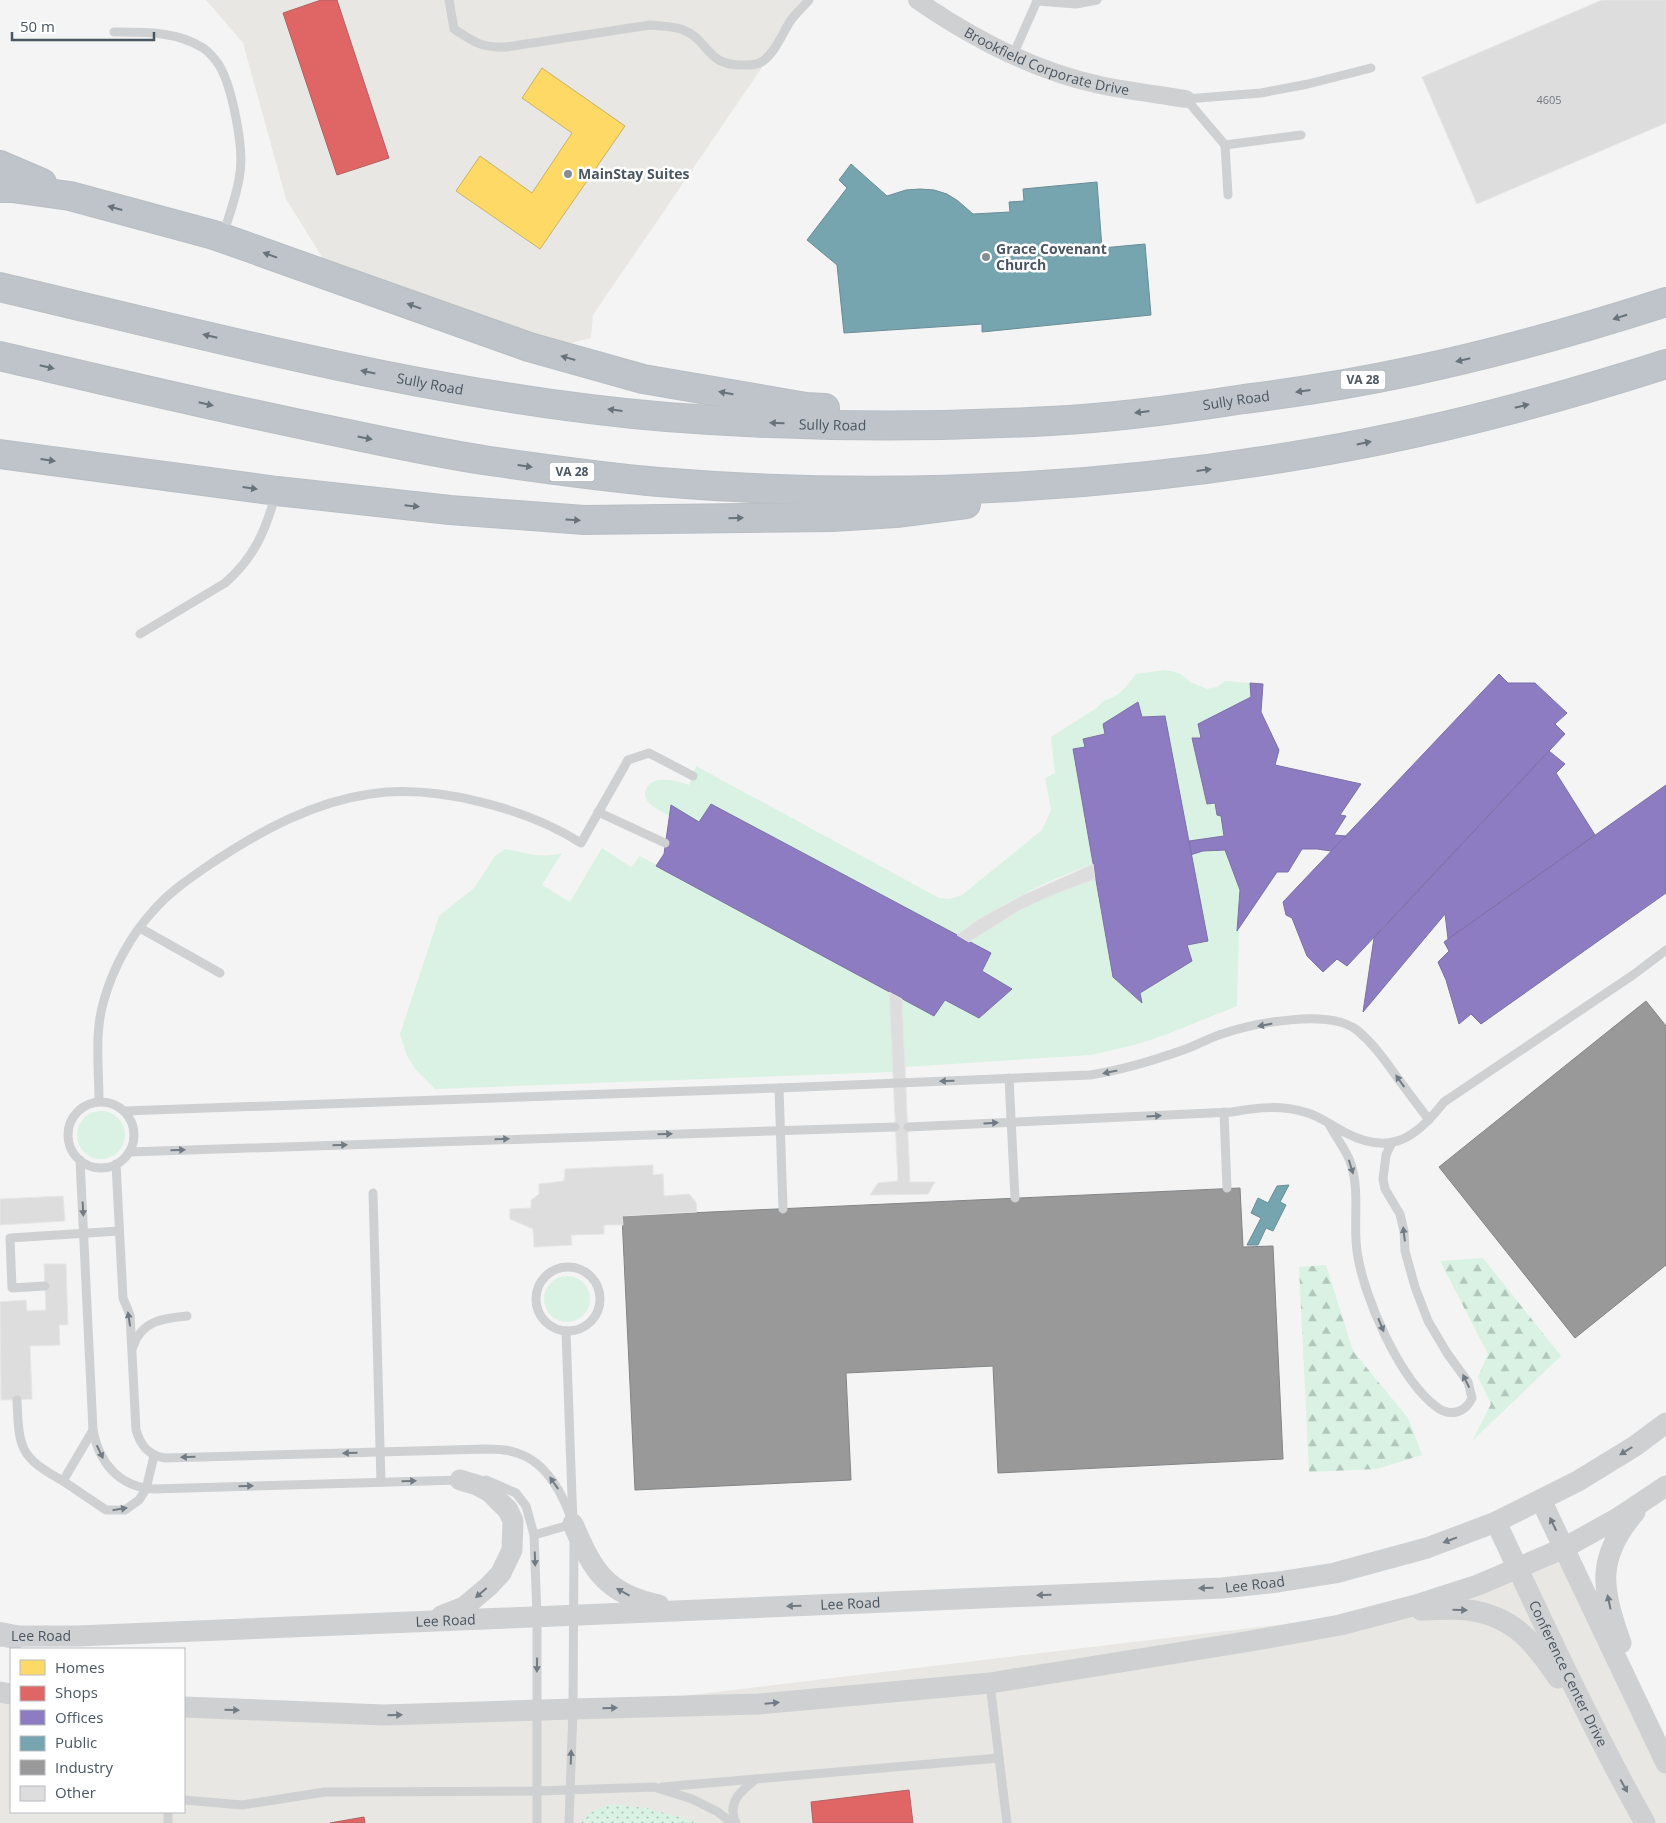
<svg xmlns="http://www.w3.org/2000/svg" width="1666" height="1823" font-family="'Open Sans',sans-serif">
<defs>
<pattern id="forest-firs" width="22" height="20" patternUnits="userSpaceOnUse" patternTransform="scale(1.25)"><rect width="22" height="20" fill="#d9f2e3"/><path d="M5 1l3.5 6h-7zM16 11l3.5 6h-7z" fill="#b2c7bb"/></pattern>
<pattern id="park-dots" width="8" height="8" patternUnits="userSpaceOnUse" patternTransform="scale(1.25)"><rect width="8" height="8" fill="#d9f2e3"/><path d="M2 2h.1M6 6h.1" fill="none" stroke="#b2c7bb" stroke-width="1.8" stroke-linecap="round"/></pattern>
</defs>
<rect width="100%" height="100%" fill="#f4f4f4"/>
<g fill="#e8e7e3">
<polygon points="206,0 808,0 593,315 591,338 566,344 327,265 286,199 243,43"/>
<polygon points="1564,1548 1666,1757 1666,1823 0,1823 0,1694 11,1695 11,1812 184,1812 184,1705 574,1709 1393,1611"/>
</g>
<g fill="#d9f2e3">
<path d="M1165,670l14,3 13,10 15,6 10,-2 8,-6 25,2 1,14 -50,41h-9l15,66 8,-1 6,13 3,20 -35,5 -24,-125 -23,1 -4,-15 -33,32 -21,5 1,8 -12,2 20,115c-48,17 -95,41 -136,71l-246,-131 -12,18 -28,-16 -2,10c-6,-4 -14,-7 -20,-13 -4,-4 -5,-9 -3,-14 8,-15 30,-8 43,-4l7,-19 243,132 10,1 13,-4 80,-65 9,-20 -6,-32 10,-5 -4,-36 47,-30c7,-9 9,-6 17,-11 9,-5 15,-14 21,-22z"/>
<path d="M602,848l29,19 9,-11 249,136 4,80 -458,17 -19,-19 -9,-14 -7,-22 39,-118 35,-28 21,-32 10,-7c21,4 36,10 57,4l-20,32 28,17z"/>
<polygon points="1225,850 1240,890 1237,1006 1165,1035 1138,1044 1091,1055 905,1067 902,999 934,1016 945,1000 979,1018 1011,989 982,971 991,953 969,942 1020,910 1055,894 1095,879 1113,976 1141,1002 1138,990 1187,945 1208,941 1190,855 1203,851"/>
<circle cx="101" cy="1135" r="24"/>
<circle cx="567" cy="1299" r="23"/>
</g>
<g fill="url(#forest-firs)">
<polygon points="1483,1258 1561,1356 1472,1441 1491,1404 1478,1377 1488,1354 1440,1261"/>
<polygon points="1326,1265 1353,1351 1408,1418 1422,1455 1377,1469 1309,1472 1299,1267"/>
</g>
<path fill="url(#park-dots)" d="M612,1804l35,4 52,15h-118c8,-11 17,-16 31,-19z"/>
<polygon fill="#ffd966" stroke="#c9b264" points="542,68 625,126 540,249 456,191 480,156 532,193 572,133 522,98"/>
<g fill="#e06666" stroke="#b36164">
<polygon points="321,0 337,0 389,158 337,175 283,13"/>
<polygon points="909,1790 913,1823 813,1823 811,1802"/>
<polygon points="364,1817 365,1823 330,1823"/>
</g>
<g fill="#8e7cc3" stroke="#7a71a6">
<polygon points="1499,674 1508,683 1535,683 1567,713 1555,724 1565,734 1347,966 1337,959 1323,972 1307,956 1292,918 1286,915 1283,902"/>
<polygon points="1250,683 1263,684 1261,712 1279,750 1275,765 1361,784 1340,815 1346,816 1334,835 1346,836 1331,851 1317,849 1302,849 1288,872 1277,872 1237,931 1240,890 1225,850 1203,851 1190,855 1189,841 1224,836 1221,816 1217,815 1215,803 1207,804 1192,738 1201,738 1198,724 1251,697"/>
<polygon points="1138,702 1142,717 1165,716 1208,941 1187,945 1192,961 1140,993 1142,1003 1113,977 1073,749 1085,747 1083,739 1105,734 1103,724"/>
<polygon points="1549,751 1565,764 1556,773 1595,835 1448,939 1445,914 1363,1012 1374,938"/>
<polygon points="1666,785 1666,893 1481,1024 1471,1014 1459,1024 1446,980 1438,962 1449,951 1444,942"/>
<polygon points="711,804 991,953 982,971 1012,989 979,1018 945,1000 934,1016 656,866 664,854 671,805 699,822"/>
</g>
<g fill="#76a5af" stroke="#698d98">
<polygon points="851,164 887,196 906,190 920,189 934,190 947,194 958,201 973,214 1010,212 1009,202 1024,201 1023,189 1097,182 1102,248 1145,244 1151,315 982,332 982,324 844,333 837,265 807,240 847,188 839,180"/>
<polygon points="1289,1185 1280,1202 1286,1205 1273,1231 1266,1228 1258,1245 1247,1245 1261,1218 1251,1213 1258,1198 1268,1203 1277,1186"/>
</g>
<g fill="#999" stroke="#818588">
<polygon points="1646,1001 1666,1026 1666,1265 1575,1338 1439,1167"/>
<polygon points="1240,1188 1243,1247 1273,1246 1283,1459 998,1473 993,1366 846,1373 851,1480 635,1490 622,1216"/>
</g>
<g fill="#ddddde" stroke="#e5e6e7">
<polygon points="1602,0 1666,0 1666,123 1477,204 1422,77"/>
<polygon points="1093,864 1095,879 1055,894 1020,910 969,942 957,935 979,919 1021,896"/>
<polygon points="889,992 902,999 910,1182 935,1182 928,1194 870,1195 878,1183 898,1181"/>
<polygon points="653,1165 653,1175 663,1174 664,1196 689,1194 696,1202 697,1212 622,1216 623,1225 604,1225 604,1234 571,1235 572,1245 534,1247 533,1229 510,1219 510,1209 531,1208 531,1200 539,1194 539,1184 564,1181 565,1169"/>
<polygon points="63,1196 65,1221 0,1225 0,1199"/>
<polygon points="44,1264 66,1264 68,1325 59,1325 60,1345 30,1346 32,1399 1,1400 0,1302 26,1300 27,1311 46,1310"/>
</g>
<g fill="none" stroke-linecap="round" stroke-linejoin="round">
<defs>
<g id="motorway">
<polyline points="0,165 42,183"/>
<polyline points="0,188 12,188 70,196 214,235 529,347 643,379 806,407 825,408"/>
<path id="s4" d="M0,287c220,52 441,111 667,130 127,10 256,11 383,4 65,-3 130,-12 194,-22 56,-7 112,-16 168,-28 86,-18 170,-42 254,-69"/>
<path d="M0,356c116,27 232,55 348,78 48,10 95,20 142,27 56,8 113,16 169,21 218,18 438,8 653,-29 119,-20 239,-52 354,-89"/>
<polyline points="0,454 277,491 450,510 584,520 832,517 896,513 966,504"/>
</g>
</defs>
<use href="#motorway" stroke="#b9bec3" stroke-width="30"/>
<g stroke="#ced0d2" stroke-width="9">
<path d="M449,0l5,29c20,13 27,19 52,18l144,-22c10,1 22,1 31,4 30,11 23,37 63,36 7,0 14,0 19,-4 13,-10 19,-27 28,-41 5,-7 12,-13 18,-20"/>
<polyline points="1037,1 1076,4 1097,0"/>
<path d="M114,32c29,0 63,-1 89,16 6,4 12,11 16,17 13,21 25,83 21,107 -2,21 -11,43 -17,63"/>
<polyline points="1013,55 1037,1"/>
<polyline points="1186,99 1261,93 1308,84 1371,68"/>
<polyline points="1186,99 1225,145 1301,135"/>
<polyline points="1225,145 1228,195"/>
<path d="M140,634l85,-51c30,-26 40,-52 51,-89"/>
<polyline points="598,812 665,843"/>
<polyline points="140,928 220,973"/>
<polyline points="1009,1078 1015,1198"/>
<polyline points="779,1088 783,1209"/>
<path d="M99,1101c0,-33 -5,-69 5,-101 9,-32 27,-65 49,-89 17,-20 40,-35 62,-50 47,-31 99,-59 155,-67 65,-10 156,14 211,49l47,-83 21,-7 44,23"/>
<circle cx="101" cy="1135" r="33"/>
<path d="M124,1111l655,-23 311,-13c33,-5 65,-15 96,-26 13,-5 25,-12 39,-16 31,-10 106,-25 133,-2 18,15 30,34 44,53 9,12 18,24 27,36"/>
<polyline points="1224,1112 1227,1188"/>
<path d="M1329,1124c6,12 18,27 22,40 9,28 2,59 6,87 6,45 43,130 81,157 13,9 28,4 34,-10l-4,-16 -21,-29 -19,-32 -13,-34 -10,-36 -1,-20 -4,-17 -15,-25 -2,-10 3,-24 6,-13"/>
<path d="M908,1127l324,-15c27,-5 51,-7 76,1 13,4 26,14 38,20 45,23 70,5 98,-31l189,-127 33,-25"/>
<polyline points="129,1152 895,1127"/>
<path d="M80,1160l13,270c6,33 26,57 61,59l307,-9"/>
<path d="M116,1164l7,134 7,17 6,115c5,16 12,25 29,28l321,-9c10,0 21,0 31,4 30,9 48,44 56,72"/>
<polyline points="373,1193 381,1482"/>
<circle cx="568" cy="1299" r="32"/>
<polyline points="45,1286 12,1288 10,1238 119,1231"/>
<path d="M133,1347c8,-26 30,-29 54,-31"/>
<path d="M17,1400c2,48 2,57 46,81l30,-51"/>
<polyline points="486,1480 516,1493 526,1506 534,1535 537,1616 537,1823"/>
<polyline points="63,1481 106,1510 125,1510 139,1500 146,1489 154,1456"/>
<polyline points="534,1535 573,1524 566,1331"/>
<polyline points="990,1684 999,1758"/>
<polyline points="662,1787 999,1758 1007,1823"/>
<polyline points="184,1800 242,1805 325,1792 537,1791 654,1787 692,1799 718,1812 732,1823"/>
<polyline points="168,1823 168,1812"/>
<polyline points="569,1823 573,1709 574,1541"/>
<path d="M736,1823c-10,-21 6,-33 20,-44"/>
</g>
<path stroke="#ced0d2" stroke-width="18" id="s1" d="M917,0c55,38 117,71 183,85 28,6 57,9 86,14"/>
<g stroke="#ced0d2" stroke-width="21">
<polyline points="1541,1500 1666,1763"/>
<path id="s2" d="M1496,1522c47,101 94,203 149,301"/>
<path d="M573,1524c20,47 33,70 86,81"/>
<path d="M1421,1610c15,0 32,-2 47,0 45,6 66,32 90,68"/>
<polyline points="441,1616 464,1607 489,1586 501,1573 512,1550 513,1521 508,1510 490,1492 477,1485 460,1480"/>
<path id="s3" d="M0,1636h78l1144,-48 56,-6 57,-9 92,-25 69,-26 82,-41 57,-35 31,-23"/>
<path d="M1621,1643c-19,-54 -26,-84 14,-131"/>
<polyline points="0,1692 11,1694"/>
<polyline points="184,1707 384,1715 573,1709 759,1704 990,1683 1251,1641 1340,1625 1416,1605 1478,1585 1564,1548 1618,1518 1666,1486"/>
</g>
<polyline stroke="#ced0d4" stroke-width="24" points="0,1634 15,1637"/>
<use href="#motorway" stroke="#bec4c9" stroke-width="28"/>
</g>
<defs><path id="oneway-solid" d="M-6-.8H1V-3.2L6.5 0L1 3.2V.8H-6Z" transform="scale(1.25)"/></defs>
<g fill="#67727b">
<use href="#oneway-solid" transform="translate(115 208) rotate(-165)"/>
<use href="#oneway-solid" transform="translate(270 255) rotate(-160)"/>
<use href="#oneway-solid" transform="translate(414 306) rotate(-160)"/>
<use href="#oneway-solid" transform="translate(1620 317) rotate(162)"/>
<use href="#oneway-solid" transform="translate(210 336) rotate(-167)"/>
<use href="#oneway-solid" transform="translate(568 358) rotate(-164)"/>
<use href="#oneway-solid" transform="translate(1463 360) rotate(167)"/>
<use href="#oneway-solid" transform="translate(47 367) rotate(13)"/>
<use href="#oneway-solid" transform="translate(368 372) rotate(-168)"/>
<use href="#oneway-solid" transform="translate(1303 391) rotate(172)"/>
<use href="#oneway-solid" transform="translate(726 393) rotate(-170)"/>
<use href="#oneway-solid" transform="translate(206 404) rotate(13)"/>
<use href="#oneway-solid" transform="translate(1522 406) rotate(-14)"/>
<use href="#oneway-solid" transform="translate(615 410) rotate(-173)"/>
<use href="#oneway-solid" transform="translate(1142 412) rotate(173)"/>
<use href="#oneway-solid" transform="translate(777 423) rotate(-178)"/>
<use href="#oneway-solid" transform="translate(365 438) rotate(11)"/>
<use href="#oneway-solid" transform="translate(1364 443) rotate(-12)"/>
<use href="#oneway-solid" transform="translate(48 460) rotate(8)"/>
<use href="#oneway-solid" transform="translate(525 466) rotate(8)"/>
<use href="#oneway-solid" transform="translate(1204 470) rotate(-7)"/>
<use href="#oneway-solid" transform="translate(250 488) rotate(8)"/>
<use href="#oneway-solid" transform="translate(412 506) rotate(6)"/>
<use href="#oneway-solid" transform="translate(736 518) rotate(-1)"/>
<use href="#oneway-solid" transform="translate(573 520) rotate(4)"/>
</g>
<g fill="#727b83">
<use href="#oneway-solid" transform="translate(1265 1025) rotate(169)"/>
<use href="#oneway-solid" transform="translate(1110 1072) rotate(168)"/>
<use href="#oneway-solid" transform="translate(947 1081) rotate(178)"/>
<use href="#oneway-solid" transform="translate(1400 1081) rotate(-125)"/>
<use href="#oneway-solid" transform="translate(1154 1116) rotate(-3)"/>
<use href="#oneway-solid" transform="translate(991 1123) rotate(-3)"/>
<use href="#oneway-solid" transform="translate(665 1134) rotate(-2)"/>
<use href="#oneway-solid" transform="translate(502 1139) rotate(-2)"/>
<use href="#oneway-solid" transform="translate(340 1145) rotate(-2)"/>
<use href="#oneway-solid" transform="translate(178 1150) rotate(-2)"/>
<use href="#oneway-solid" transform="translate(1351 1167) rotate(73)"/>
<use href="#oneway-solid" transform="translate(83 1209) rotate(87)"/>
<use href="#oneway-solid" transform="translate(1404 1234) rotate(-97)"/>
<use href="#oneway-solid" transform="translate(129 1319) rotate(-99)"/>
<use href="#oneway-solid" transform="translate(1381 1325) rotate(68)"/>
<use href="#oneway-solid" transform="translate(1466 1381) rotate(-116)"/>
<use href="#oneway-solid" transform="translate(1626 1451) rotate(148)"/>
<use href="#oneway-solid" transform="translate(100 1452) rotate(65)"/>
<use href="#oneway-solid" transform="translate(350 1453) rotate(178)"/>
<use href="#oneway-solid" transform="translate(188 1457) rotate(178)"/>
<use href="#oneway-solid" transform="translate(409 1481) rotate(-2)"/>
<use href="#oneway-solid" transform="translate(554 1483) rotate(-125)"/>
<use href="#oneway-solid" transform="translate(246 1486) rotate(-2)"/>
<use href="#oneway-solid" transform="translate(120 1509) rotate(-9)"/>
<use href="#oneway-solid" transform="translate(1553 1524) rotate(-116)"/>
<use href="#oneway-solid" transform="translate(1450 1540) rotate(159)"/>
<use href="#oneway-solid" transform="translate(535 1559) rotate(88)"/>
<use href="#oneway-solid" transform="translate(1206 1588) rotate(178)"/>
<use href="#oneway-solid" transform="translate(623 1592) rotate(-151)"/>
<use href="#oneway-solid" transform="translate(481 1593) rotate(139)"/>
<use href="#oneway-solid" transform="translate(1044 1595) rotate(178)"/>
<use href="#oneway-solid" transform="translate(1609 1602) rotate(-102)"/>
<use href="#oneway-solid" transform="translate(794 1606) rotate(178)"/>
<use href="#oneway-solid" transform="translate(1460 1610) rotate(1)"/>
<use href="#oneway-solid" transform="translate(537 1665) rotate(91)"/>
<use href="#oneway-solid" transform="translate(772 1703) rotate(-5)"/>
<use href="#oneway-solid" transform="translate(610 1708) rotate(-2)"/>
<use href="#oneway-solid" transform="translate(232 1710) rotate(2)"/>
<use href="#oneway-solid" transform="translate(395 1715) rotate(-2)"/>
<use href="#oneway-solid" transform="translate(571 1757) rotate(-88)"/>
<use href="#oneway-solid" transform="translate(1624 1786) rotate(61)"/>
</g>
<g fill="#868d94" stroke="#fff" stroke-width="2">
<circle cx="568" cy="174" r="5"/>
<circle cx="986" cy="257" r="5"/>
</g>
<g text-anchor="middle" stroke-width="5" stroke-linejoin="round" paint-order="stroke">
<g font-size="11" fill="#707881">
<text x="1549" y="104">4605</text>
</g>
<g fill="#fff" stroke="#808990" stroke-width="1">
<rect x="1340.5" y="370.5" width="45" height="19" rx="4"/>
<rect x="549.5" y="462.5" width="45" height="19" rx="4"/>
</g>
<g font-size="12" font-weight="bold" fill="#4a5661">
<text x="1363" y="384">VA 28</text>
<text x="572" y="476">VA 28</text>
</g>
<g font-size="14" fill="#4a5661" stroke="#fff">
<text dy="5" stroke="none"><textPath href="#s1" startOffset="145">Brookfield Corporate Drive</textPath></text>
<text dy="5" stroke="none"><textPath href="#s4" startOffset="441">Sully Road</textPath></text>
<text dy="5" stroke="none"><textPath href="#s4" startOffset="1251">Sully Road</textPath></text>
<text dy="5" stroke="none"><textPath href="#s4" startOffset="846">Sully Road</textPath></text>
<text dy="5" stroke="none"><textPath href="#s3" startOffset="1256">Lee Road</textPath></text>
<text dy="5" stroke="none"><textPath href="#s3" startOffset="851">Lee Road</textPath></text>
<text dy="5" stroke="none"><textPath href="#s3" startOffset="446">Lee Road</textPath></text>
<text dy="5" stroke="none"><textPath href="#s3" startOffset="41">Lee Road</textPath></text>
<text dy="5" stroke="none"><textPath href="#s2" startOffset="168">Conference Center Drive</textPath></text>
</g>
<g font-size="14" font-weight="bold" fill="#4a5661" stroke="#fff" text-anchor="start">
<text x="578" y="179">MainStay Suites</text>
<text x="996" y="254">Grace Covenant<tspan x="996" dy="16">Church</tspan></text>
</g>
</g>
<rect x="10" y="1648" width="175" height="165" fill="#ffffff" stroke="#b7bbc0"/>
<rect x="20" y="1660" width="25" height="15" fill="#ffd966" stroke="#b7bbc0"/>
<text x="55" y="1673" font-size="15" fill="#4a5661">Homes</text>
<rect x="20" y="1686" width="25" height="15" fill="#e06666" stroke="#b7bbc0"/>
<text x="55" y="1698" font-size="15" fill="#4a5661">Shops</text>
<rect x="20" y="1710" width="25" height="15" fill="#8e7cc3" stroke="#b7bbc0"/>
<text x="55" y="1723" font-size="15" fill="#4a5661">Offices</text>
<rect x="20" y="1736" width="25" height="15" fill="#76a5af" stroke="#b7bbc0"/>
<text x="55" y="1748" font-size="15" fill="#4a5661">Public</text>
<rect x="20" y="1760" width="25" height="15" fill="#999999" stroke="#b7bbc0"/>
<text x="55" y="1773" font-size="15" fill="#4a5661">Industry</text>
<rect x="20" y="1786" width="25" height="15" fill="#ddddde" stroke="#b7bbc0"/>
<text x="55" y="1798" font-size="15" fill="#4a5661">Other</text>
<path d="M12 32v8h142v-8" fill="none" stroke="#4a5661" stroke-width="2.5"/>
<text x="20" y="32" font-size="15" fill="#4a5661" stroke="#ffffff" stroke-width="4" paint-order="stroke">50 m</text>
</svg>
